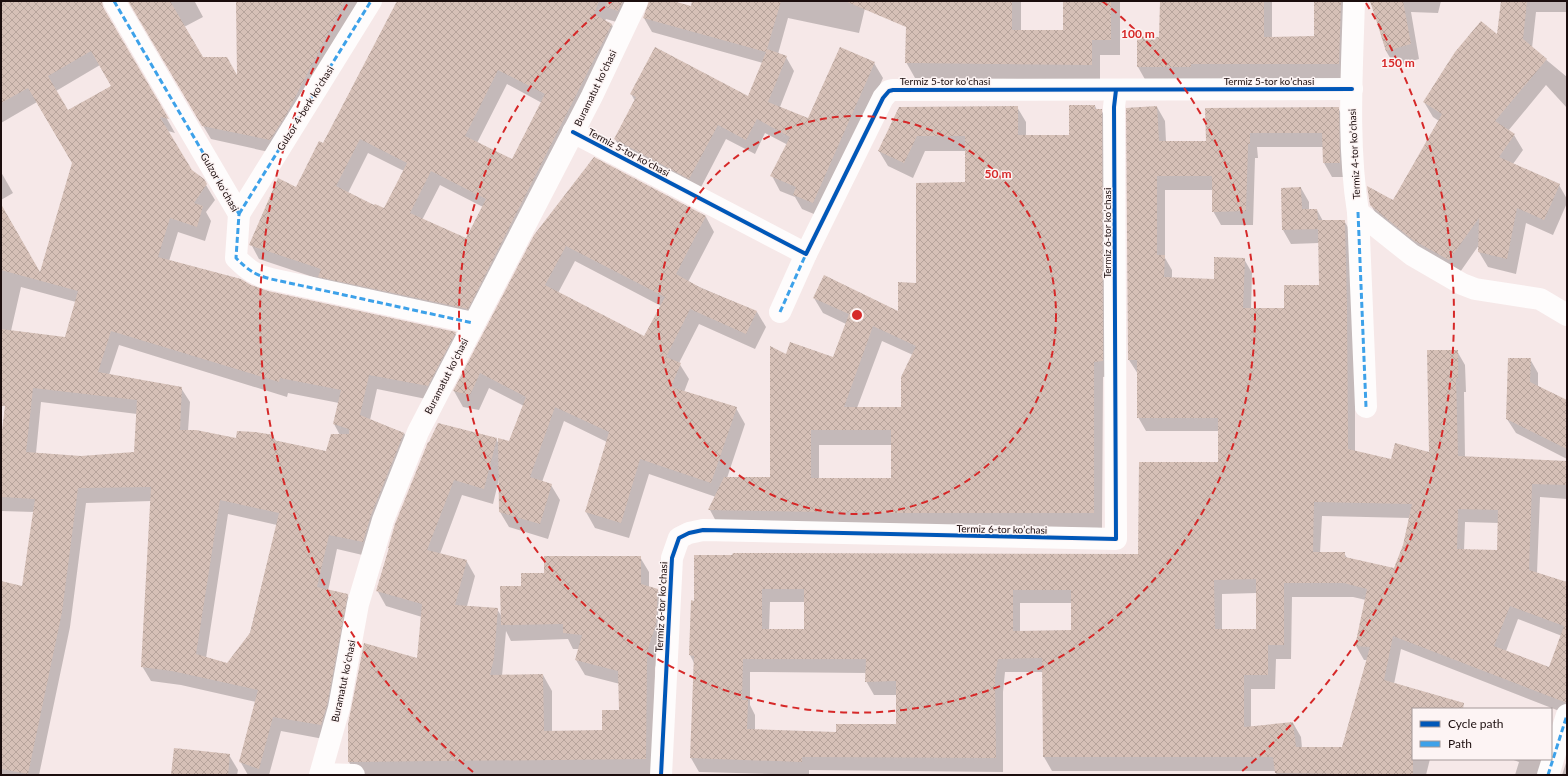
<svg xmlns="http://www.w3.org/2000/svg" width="1568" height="776" font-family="Lato,sans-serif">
<defs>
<pattern id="building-cross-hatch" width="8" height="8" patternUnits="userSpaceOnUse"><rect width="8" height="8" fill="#d6c0b7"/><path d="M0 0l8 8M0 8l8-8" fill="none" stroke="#b7a49c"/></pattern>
</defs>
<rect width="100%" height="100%" fill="#f6e8e8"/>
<g fill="#0003" fill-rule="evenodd">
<path d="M1,1h90l51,74 33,58 -7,-2 23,40 12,9 12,20 -9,12 5,9 -6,20 -27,-9 -9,29 98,31 188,41 8,14 -27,54 -59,-12 -7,31 34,13 8,15 -41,109 -34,-8 -9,42 19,4 9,15 -27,130 -48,-9 -12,44h-21l-8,-14 16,-59 -75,-17 -30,-4 -9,-15 10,-165 -66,2 -16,124 -31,148h-38v-193l22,5 11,-75 -33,-1v-63l6,-50 -6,-5v-187l40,69 32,-111 -36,-62 -36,21zM100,65l12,21 -44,25 -12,-20zM21,287l55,15 -11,36 -54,-7zM119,345l168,52 1,-4 51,10 -5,21 6,11 -14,17 -50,-11 -3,-5 -36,4 -49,-9 2,-29 -9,-14 -72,-13zM41,402l96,12 -2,39 -54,4 -45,-4zM228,514l49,11 -27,108 -23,32 -21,-7z"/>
<polygon points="139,1 196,1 195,2 203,17 184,27 202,58 238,78 237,1 360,1 278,154 211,139 165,62"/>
<path d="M398,1h246l-17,24 -21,-6 -1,2 7,4 8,14 -144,284 -154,-43 -63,-21 -8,-15 45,-56 28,-43zM507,84l35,19 -30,58 -35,-18zM368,153l36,18 -20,38 -9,-3 -27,-13zM440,185l43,22 -16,32 -45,-19z"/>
<polygon points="650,1 669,1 692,7 694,1 864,1 866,4 859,33 788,18 778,54 786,57 794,71 780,107 809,120 874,63 883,78 821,217 802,209 795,197 780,191 772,176 788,145 765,133 755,154 726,139 698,193 623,154 615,139 635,101 631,94 749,98 763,63 652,32 644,18"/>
<polygon points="907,1 1021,1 1021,31 1064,31 1064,1 1120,1 1120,55 1100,55 1100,80 915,78 906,62"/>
<polygon points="1161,1 1272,1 1272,37 1315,37 1315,1 1352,1 1348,80 1147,83 1138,67 1138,38 1160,38"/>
<polygon points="1371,1 1441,1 1438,13 1411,12 1419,59 1395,66 1386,51"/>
<polygon points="1502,1 1567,1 1567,12 1536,12 1532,48 1567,77 1567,108 1546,85 1508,131 1514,135 1523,150 1513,164 1559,185 1567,199 1567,203 1553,235 1526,223 1516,274 1488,267 1479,252 1479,245 1458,275 1380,221 1371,205 1393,201 1439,121 1433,117 1424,102 1498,36"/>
<path d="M1095,106l2,4h4l9,15 1,251 -8,1 -1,151 -384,-3 -8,-15 6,-13 -67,-23 -20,64 -34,-10 -9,-16 21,-70 -43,-21 -22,61 9,3 9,15 -12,39 -39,-12 -9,-15 -1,-33 -6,25 -31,-9 -22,59 26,6 9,16 -8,30 30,3 5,8 20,-30 23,-13 95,-17 9,15v15l8,3 9,16 -1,34 -10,28 -1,106 -298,1 -7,-13 -1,-38 70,-64 4,-43 -36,-11 -9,-16 19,-66 100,-85 3,5 10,-2 15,-36 -35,-18 -10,22 -16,-3 -9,-16 81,-155 171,-19 8,15 -26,50 69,30 9,15 -11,22 -56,-25 -20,39 10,16 -5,13 52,16 9,16 -18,54h44l15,-122 47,2 13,-34 -23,-11 -9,-15 85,14 18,-28 49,-101v-32h-41l-12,27 -25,-12 -9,-15 21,-43 117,-1 9,15v14h44zM575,261l86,45 -16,32 -87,-45zM882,341l31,14 -11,53h-45zM819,445h73v34h-73zM506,631l5,10 57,-2 5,10h6l-3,11 9,15 35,9v27l-17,20 -51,1v-41l-9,-16 -41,1z"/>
<path d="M1157,107l8,14 1,21h41l131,-34 8,14 2,55h-16l-8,-14 -1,-16h-66l1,11h-3l-2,67h-32l-8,-14v-21h-48v68l7,12v9l43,1 29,-21 8,14 -1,36h34l35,-23 -1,-43 -28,1 -8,-14 18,-42 8,14v8h8l6,11h21l9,14 2,88v129l37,8 38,-7 27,-102 8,14 1,27h-2l1,65 102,5v37l-27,-2 -3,76 30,11v130l-166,-65 -7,35 52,25h-33v50h17l-4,16h-149l-2,-4h-223l-8,-14 -1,-85h-38l-2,20v80l-194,-2v5l-110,-3 -8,-14 3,-95 -4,-8 5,-52v-47l444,-1 80,-92v-32h-73l-8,-14v-43l-9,-14 -1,-252zM1322,516l88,2 -6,27 -9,24 -48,-11 -3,-5h-24zM1465,522l34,1 -1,28h-34zM1257,593v37h-35v-36zM1292,597h61l13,3 -10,46 8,14h3l-25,88h-40l-1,-11 -8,-14 -42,4v-38h24l1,-30h15zM770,602h35v28h-36zM1020,603h52v28l-52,1zM1518,619l44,17 -12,32 -44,-17zM750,672l116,1v8l8,14h23v30l-60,8 -82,-2v-16l-5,-10z"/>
<polygon points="1,172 13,193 1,200"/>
<polygon points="1530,359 1538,373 1538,387 1567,401 1567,459 1516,433 1507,419"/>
<polygon points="229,755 238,770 237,775 172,775"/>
<polygon points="1511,759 1551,759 1547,775 1515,775 1519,762"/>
<polygon points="1567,760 1567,775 1562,775"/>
</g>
<g fill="url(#building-cross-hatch)" fill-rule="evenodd">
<path d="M1,1h101l1,6 66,112 -9,-2 32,53 12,9 3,5 -13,19 9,3 -6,21 -27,-9 -12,39 83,22 10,6 17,6 188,41 -28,54 -59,-11 -9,40 44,18 -33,82 -8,27 -34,-7 -12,52 31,7 -21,111 -6,20 -48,-8 -14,52 -20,-7 19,-72 -86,-19 -31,-4 10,-180 -73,1 -16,124 -34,162 -27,-5v-188l21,5 13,-87 -34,-2v-58l4,-33h-4v-77l64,8 13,-46 -77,-21v-66l39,68 32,-109 -44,-75 -27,15zM91,51l20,35 -43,24 -20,-34zM111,331l168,51 1,-4 61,12 -8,34 16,5v5h-18l-5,17 -53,-11 1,-5 -19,-3 -18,-1 -1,7 -40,-8h-16l2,-43 -84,-15zM33,388l104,12 -3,52 -53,4 -55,-4zM220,500l59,13 -29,120 -23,30 -31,-9z"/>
<polygon points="128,1 170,1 203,57 227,57 237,75 236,1 345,1 286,115 270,140 202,126"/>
<path d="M397,1h202l-5,13 18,10 -144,285 -150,-32 3,-8 -72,-24 29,-67 18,9 23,-46 4,2zM498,70l47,24 -33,65 -47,-23zM360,139l47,24 -23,45 -9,-4 -1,1 -38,-19zM431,171l55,28 -20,39 -56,-25z"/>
<polygon points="607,1 623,1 618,11 606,7"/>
<polygon points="649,1 673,1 691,6 692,1 781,1 767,49 787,56 768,102 808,118 840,47 875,62 813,203 793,195 796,187 770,176 790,137 757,119 746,140 718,125 689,179 614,139 636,97 630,94 655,47 748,96 766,52 643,18"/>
<polygon points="845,1 1012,1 1012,30 1063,30 1063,1 1111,1 1111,40 1092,40 1092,65 905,63 906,27"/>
<polygon points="1160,1 1264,1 1264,37 1314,36 1314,1 1341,1 1339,64 1191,64 1191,67 1137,67 1137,37 1159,37"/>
<polygon points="1370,1 1403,1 1411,44 1386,51"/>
<polygon points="1501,1 1527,1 1523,39 1547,59 1495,121 1515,134 1499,157 1560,184 1544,220 1517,208 1507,259 1478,252 1479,218 1449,260 1413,240 1370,205 1367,186 1393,200 1442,114 1423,102 1455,52 1481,21 1497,34"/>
<path d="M1069,105h26v4h7l1,252 -9,1v151h-203l-183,-3 16,-33h46v-131l16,8 4,-12 43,15 16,-43 -36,-16 11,-23 74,36v-29l18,1v-100l49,-1v-46h-48l-13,27 -26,-12 21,-44 119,-1v29h51zM873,326l43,20 -15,31v30h-57zM811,430h80v48h-80z"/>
<path d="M1157,106l2,35h47l-1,-33 134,-1 1,56h-17l-1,-30h-72v11h-2l-2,67 -34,1v-36h-55v79h8l-1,22 50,2v-22l31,1 -2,50h41v-23h35l-1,-56 -36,1 -1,-42 20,-1 1,22h15l1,11h27l2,88 1,141 43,10 4,-16 34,9 -2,-102h31v28h-2l2,78 109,5v24l-35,-1 -3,86 38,12v121l-174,-67 -9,44 80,23 -1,6h-50v66l-138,-2 -2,-16h-230l-1,-99 -44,1 -3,18 1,81 -194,-1v5l-112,-4 4,-102 -5,-1 2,-55 3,1v-46h38l1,-2 405,1 1,-92h79v-44h-81v-58h-9l-2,-252zM1314,502l98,2 -9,41 -9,23 -49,-11v-5h-32zM1458,509l40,1 -1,40 -40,-1zM1256,579v50h-41l-1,-49zM1284,583h60l23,6 -12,57 15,1 -28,100h-46l-3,-25 -49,5v-52h24v-30h16zM762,589h42v40h-42zM1013,590h58v40l-58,1zM1510,606l54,20 -15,41 -55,-21zM743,659h123l-1,23 31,-1v43h-60v8l-89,-3 1,-29h-6z"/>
<path d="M594,157l112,59 -30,58 25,14 56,23 -11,23 -56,-25 -24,48 15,6 -10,24 66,20 -26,76 -71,-24 -19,64 -36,-11 24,-80 -54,-25 -25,70 22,7 -12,40 -41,-12 -1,-74 11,3 17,-44 -46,-24 -10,22 -17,-4 81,-156zM566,246l99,51 -21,39 -99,-51z"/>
<polygon points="1508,358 1531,358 1530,382 1567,400 1567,449 1506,419"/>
<polygon points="438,423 497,438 484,489 454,480 427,550 467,560 455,605 498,608 494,658 490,675 543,674 544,731 602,730 602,710 619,710 618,671 575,660 582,635 563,633 563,624 501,625 500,586 521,586 521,573 544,573 544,556 641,556 641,584 658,589 656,624 647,652 646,759 348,762 348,724 364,643 417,658 422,604 376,591 389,548 388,548 395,524 428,442 429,442"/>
<polygon points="174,748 230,754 228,775 171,775"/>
</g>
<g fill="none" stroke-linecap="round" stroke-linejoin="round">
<g stroke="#fefcfc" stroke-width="22">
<path d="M114,1l125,213 -3,44c12,12 19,17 35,21l202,44"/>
<path d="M1354,1c-2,70 -7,142 4,211l54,43 50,29 13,5 65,10 27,16"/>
<polyline points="573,132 806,254 883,98 889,91 893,90 1352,89"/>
<polyline points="1358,212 1366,407"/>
<polyline points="239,214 371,1"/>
<polyline points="780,312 806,254"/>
<polyline points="321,774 354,775"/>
<polyline points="320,775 339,708 358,604 383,520 418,432 592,96 637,1"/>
<polyline points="661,775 672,558 679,538 689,533 703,530 1116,539 1114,107 1116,90"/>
<polyline points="1548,775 1567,715"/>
</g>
<g stroke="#3da1e9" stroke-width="3" stroke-dasharray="6 3" stroke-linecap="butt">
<path d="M114,1l125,213 -3,44c12,12 19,17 35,21l202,44"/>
<polyline points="1358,212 1366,407"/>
<polyline points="239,214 371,1"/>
<polyline points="780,312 806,254"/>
<polyline points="1548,775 1567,715"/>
</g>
<defs>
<g id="cycleway">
<polyline points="573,132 806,254 883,98 889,91 893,90 1352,89"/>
<polyline points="661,775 672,558 679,538 689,533 703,530 1116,539 1114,107 1116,90"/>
</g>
</defs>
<use href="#cycleway" stroke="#fdf4f4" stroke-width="6"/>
<use href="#cycleway" stroke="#0057b8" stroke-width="4"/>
</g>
<g fill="none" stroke="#d62828" stroke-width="2" stroke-dasharray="7 5">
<circle cx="857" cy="315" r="199"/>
<path d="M1102 1A398 398 0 1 1 612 1"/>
<path d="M473 772A597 597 0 0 1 348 3M1366 3A597 597 0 0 1 1241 772"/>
</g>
<g text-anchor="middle" stroke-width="3" stroke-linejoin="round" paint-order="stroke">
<g font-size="10" fill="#1b0d0d" stroke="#fdf4f4">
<text x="945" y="85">Termiz 5-tor koʼchasi</text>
<text x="1269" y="85">Termiz 5-tor koʼchasi</text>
<text transform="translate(595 88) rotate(-64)" y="4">Buramatut koʻchasi</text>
<text transform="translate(305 108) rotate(-58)" y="4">Gulzor 4-berk koʼchasi</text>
<text transform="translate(629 152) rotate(28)" y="4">Termiz 5-tor koʼchasi</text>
<text transform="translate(1354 154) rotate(-93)" y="4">Termiz 4-tor koʼchasi</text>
<text transform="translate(220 182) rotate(60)" y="4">Gulzor koʻchasi</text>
<text transform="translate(1107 233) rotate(-90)" y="4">Termiz 6-tor koʼchasi</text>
<text transform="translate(446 376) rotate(-63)" y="4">Buramatut koʻchasi</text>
<text transform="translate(1002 529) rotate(1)" y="4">Termiz 6-tor koʼchasi</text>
<text transform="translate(661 607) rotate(-87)" y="4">Termiz 6-tor koʼchasi</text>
<text transform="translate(343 681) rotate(-78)" y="4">Buramatut koʻchasi</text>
</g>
</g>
<circle cx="857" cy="315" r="6" fill="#d62828" stroke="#fdf4f4" stroke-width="2"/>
<g font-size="12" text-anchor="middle" font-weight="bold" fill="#d62828" stroke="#fdf4f4" stroke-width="3" stroke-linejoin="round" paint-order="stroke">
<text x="1138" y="38">100 m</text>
<text x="1398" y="67">150 m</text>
<text x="998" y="178">50 m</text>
</g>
<rect width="1568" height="776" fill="none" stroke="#1b0d0d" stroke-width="4"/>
<rect x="1412" y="708" width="140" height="52" fill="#fdf4f4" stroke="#a39898"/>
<rect x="1420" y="721" width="20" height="6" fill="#0057b8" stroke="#a39898"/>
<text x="1448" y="728" font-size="12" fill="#1b0d0d">Cycle path</text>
<rect x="1420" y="741" width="20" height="6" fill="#3da1e9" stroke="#a39898"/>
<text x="1448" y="748" font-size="12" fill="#1b0d0d">Path</text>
</svg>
